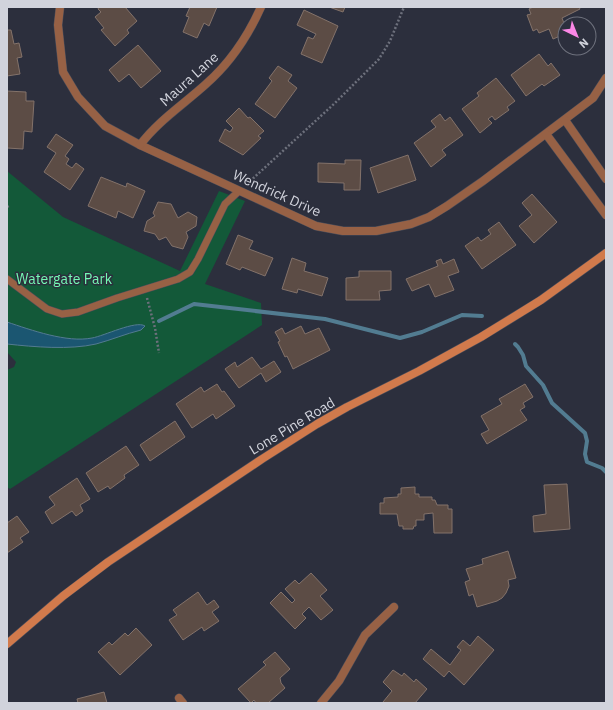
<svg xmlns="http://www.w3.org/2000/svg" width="613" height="710" font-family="'IBM Plex Sans',sans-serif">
<rect width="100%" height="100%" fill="#2c2f3d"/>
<path fill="#135939" d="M7,171l56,46 117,54 39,-80 26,10 -40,83 56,19 1,22 -252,164 -3,-2v-117l7,-3 2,-5 -9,-10v-8c26,3 63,6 89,0 15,-4 29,-10 45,-14l-7,-5c-13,5 -27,11 -41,13 -25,5 -63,-8 -86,-16z"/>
<path fill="#1b5671" stroke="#527c91" d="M7,322c24,8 60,21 85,16 12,-2 44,-18 53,-12l-4,4c-16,4 -30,10 -45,14 -26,6 -62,3 -89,0z"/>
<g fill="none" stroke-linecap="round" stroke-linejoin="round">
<g stroke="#527c91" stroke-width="4">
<polyline points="159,321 194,304 325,319 400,338 422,332 462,315 482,316"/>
<polyline points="515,344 518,347 523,355 526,366 543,385 552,403 585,433 587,441 585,454 587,462 602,468 606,472"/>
</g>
</g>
<g fill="#5c4c45" stroke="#83726a">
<polygon points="99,7 125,7 137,21 127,30 129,33 115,46 101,30 104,28 95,17 101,12 98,9"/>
<polygon points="190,7 217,7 209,26 204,23 197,38 183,32 189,17 186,16"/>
<polygon points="329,7 345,7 343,12"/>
<polygon points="533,7 579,7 580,9 562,18 565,26 565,34 553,39 549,29 539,33 537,29 533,31 527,15 531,14 529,9"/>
<polygon points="304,10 338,26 322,63 301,54 308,37 313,39 316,34 297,25"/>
<polygon points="7,30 11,30 14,44 19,43 22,57 17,58 20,74 7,76"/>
<polygon points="138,45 161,71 141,88 129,74 119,82 109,70"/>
<polygon points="539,54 548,66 551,63 560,75 544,86 542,84 526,96 511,75"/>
<polygon points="278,66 292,75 288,81 297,88 275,118 255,104 272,81 269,78"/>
<polygon points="496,78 515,101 507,107 509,110 495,120 492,116 488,119 492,123 480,133 462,109 479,96 477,93"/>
<polygon points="7,91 26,92 26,101 34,101 32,132 24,131 23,149 7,148"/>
<polygon points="239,108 248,118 250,117 264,131 258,136 261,138 243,155 219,141 225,129 230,132 233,128 226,121"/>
<polygon points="440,114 445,121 450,117 463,135 442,150 446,155 431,167 414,143 436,127 431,121"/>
<polygon points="56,134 73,145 65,156 69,159 66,164 72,168 76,163 84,169 70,190 44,172 56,153 47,147"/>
<polygon points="408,155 416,180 378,193 370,168"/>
<polygon points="345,160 361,160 360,190 344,190 344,183 318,182 318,163 345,164"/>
<polygon points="101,177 126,187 127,183 145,191 133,218 118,211 116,218 88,206"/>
<polygon points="532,194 557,222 534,243 519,226 532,215 522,203"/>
<polygon points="158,202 171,204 178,218 188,212 197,217 196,226 186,232 188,237 183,249 172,246 166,237 159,240 155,234 144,231 147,221 155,216 153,213"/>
<polygon points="499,222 516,245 482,269 465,246 478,237 481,241 491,234 488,230"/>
<polygon points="238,235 253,241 249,249 273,258 265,276 242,267 240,270 226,264"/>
<polygon points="292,258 306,263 304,271 328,278 322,296 298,289 297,293 282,289"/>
<polygon points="441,259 443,264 454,259 459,272 448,276 454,290 435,297 429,284 412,291 406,279 438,266 436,261"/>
<polygon points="359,271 391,271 391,290 379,291 380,300 346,300 346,278 359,277"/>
<polygon points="301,326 305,334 319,328 330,350 293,369 287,356 285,357 278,342 280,341 275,332 282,328 285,334"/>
<polygon points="252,357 261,369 274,361 281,372 266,382 261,373 239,388 225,369 235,362 237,367"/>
<polygon points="217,384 222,392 224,391 235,406 216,419 213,414 192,428 176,404 201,387 204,392"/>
<polygon points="525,384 533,397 523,403 525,407 520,410 527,420 487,444 481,434 489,430 481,416 502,404 499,399"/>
<polygon points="175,421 185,437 150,461 140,445"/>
<polygon points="126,446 139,465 124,475 125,478 110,489 108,486 98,492 86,473"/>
<polygon points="77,478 90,499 80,505 83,511 76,516 72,511 52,524 45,512 55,505 49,497"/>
<polygon points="567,484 570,529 534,532 533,516 546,514 544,485"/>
<polygon points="415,487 415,494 419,494 419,497 432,497 432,500 435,500 437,505 448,505 448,509 452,509 452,533 434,533 433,513 424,514 424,520 416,520 416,526 414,526 413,529 403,529 403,526 399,526 397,514 380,514 380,503 384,503 384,498 398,497 398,494 401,494 401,488"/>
<polygon points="17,516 29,532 20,538 23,542 7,553 7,523"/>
<polygon points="508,551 516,578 508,580 509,586 506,593 502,598 497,601 477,607 473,594 469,596 465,582 470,580 466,569 483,564 482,559"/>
<polygon points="311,573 327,590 320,596 333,610 321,620 309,607 302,614 306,618 295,629 270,603 281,592 292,603 295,600 285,589 295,580 299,584"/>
<polygon points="198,592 207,605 214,600 219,607 212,612 219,621 204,631 202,627 183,640 169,620 177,615 173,610"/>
<polygon points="136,628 152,645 120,675 98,652 109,642 112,645 125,633 128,636"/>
<polygon points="478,636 494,650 464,685 449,671 444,677 423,659 431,649 450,665 461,650 457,647 463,640 470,646"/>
<polygon points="275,652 290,669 280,678 281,683 285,688 268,703 256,703 254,700 251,703 238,689 266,665 263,662"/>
<polygon points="393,670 402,676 404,673 414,682 416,679 427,689 415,703 385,703 383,702 392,691 383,682"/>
<polygon points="104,692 107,703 78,703 77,699"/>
</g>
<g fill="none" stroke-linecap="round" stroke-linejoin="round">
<defs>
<polyline id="lane" points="7,279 47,309 62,314 78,312 117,298 178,279 190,272 198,259 225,204 239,191"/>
<g id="street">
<polyline points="60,7 58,25 63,72 78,97 105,126 140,145 316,226 343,231 376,231 411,224 429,217 447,206 483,181 593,98 606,78"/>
<polyline points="565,120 606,179"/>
<polyline points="546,134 606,215"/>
<path d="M140,145c18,-24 44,-41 66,-61 24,-21 42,-48 55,-77"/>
<polyline points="179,698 183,703"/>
<polyline points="321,703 339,681 365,635 394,607"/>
</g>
<polyline id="secondary" points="7,644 63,596 108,562 262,459 317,424 347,407 419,371 481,337 541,300 606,253"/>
</defs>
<use href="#lane" stroke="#4a4d5a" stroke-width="8"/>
<use href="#street" stroke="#4a4d5a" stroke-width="9"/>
<use href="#secondary" stroke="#4a4d5a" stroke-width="9"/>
<g stroke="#6d707c" stroke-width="2.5" stroke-dasharray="2 2" stroke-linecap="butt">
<polyline points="247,184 335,103 379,59 390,41 404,7"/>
<polyline points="7,207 10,205"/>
<polyline points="147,298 155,328 159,353"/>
</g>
<use href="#lane" stroke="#976145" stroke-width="7"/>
<use href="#street" stroke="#976145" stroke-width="8"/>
<use href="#secondary" stroke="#d17a4c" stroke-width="8"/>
</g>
<g text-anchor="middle" stroke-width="3" stroke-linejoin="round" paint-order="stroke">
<g font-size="14" fill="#d1d3dc" stroke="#2c2f3d">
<text transform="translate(189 79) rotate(-42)" y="5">Maura Lane</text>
<text transform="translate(277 193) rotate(24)" y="5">Wendrick Drive</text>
<text transform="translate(292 426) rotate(-31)" y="5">Lone Pine Road</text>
</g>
<g font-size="14" fill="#75fab5" stroke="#2c2f3d">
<text x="64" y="284">Watergate Park</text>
</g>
</g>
<rect width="613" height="710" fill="none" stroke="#d1d3dc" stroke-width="16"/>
<g transform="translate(577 36) rotate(137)"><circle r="19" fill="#2c2f3d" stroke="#6e717d"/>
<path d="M0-3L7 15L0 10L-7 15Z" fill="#fb87e6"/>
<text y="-6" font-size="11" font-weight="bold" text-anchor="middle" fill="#d1d3dc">N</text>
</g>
</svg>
